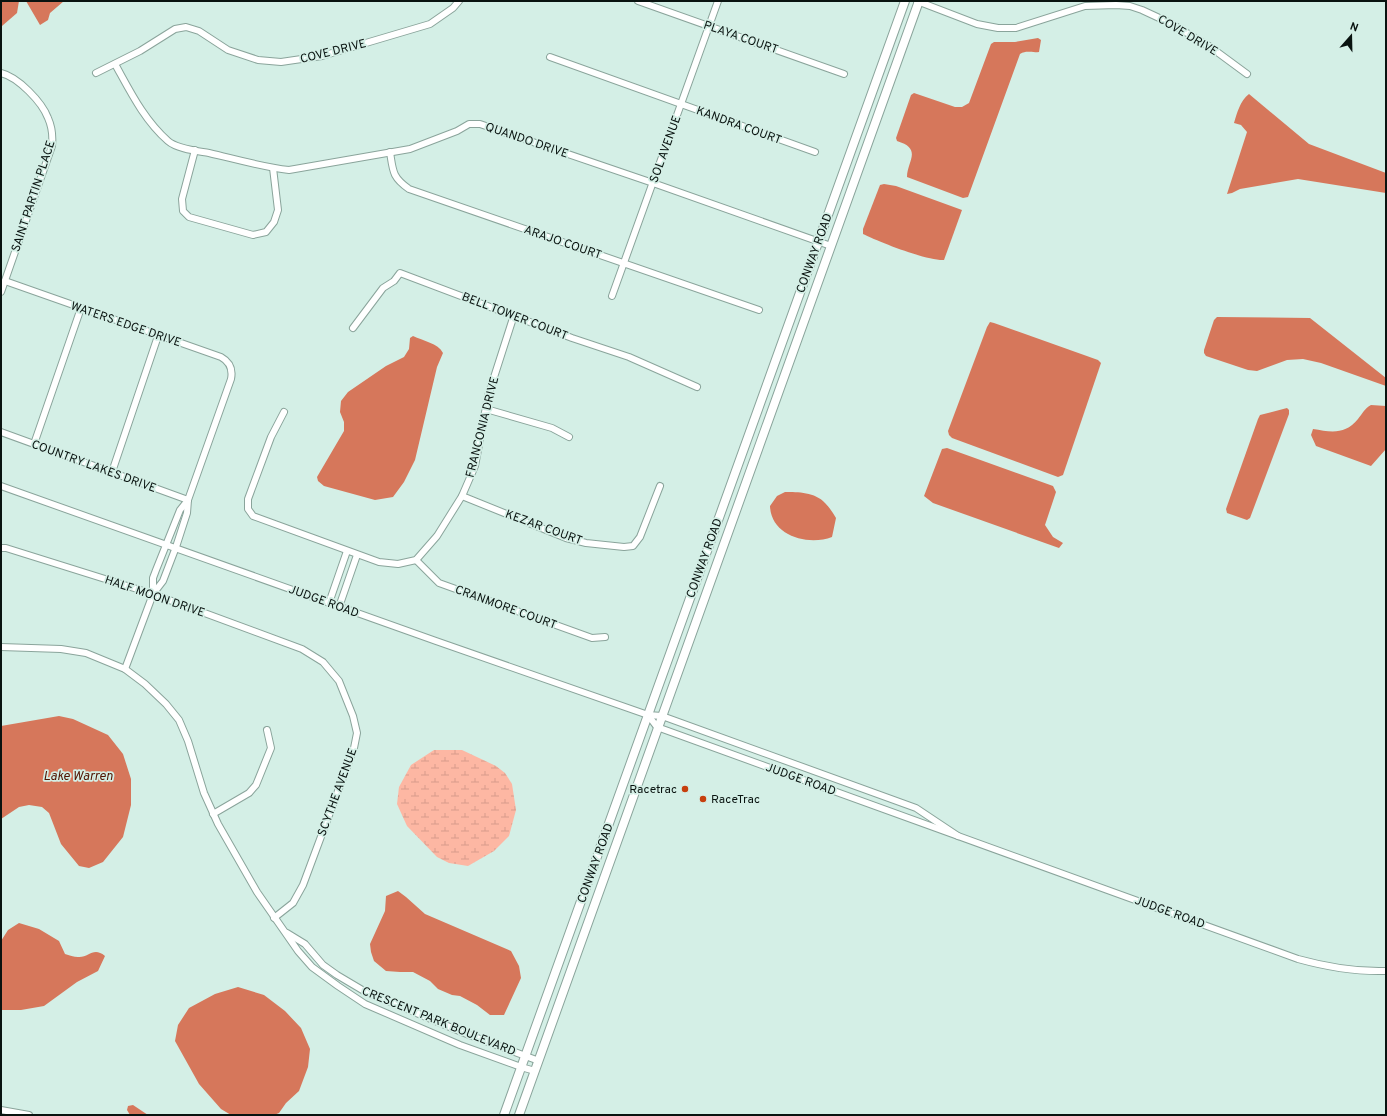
<svg xmlns="http://www.w3.org/2000/svg" width="1387" height="1116" font-family="Overpass,sans-serif">
<defs>
<pattern id="wetland-marsh" width="20" height="14" patternUnits="userSpaceOnUse"><rect width="20" height="14" fill="#fdb7a3"/><path d="M1 5h8M5 5V1M11 12h8M15 12V8" fill="none" stroke="#d89c8b"/></pattern>
</defs>
<rect width="100%" height="100%" fill="#d4efe6"/>
<polygon fill="url(#wetland-marsh)" points="434,750 462,750 496,766 505,773 512,784 516,810 509,836 494,851 468,866 449,863 437,857 407,826 397,804 399,787 411,765"/>
<g fill="#d6775b">
<polygon points="1,1 19,1 17,13 2,26"/>
<polygon points="24,1 64,1 50,13 48,20 40,25 26,1"/>
<path d="M1038,38l3,2 -2,12c-8,1 -12,-2 -19,2l-52,143 -5,1 -56,-21c0,-16 16,-28 -10,-36l-1,-3 15,-43 3,-2 41,14h7l7,-4 22,-59 3,-2h21z"/>
<path d="M1249,94l60,50 77,29v20l-88,-14 -58,10 -8,4 -5,1 20,-62 -6,-7 -7,-2c3,-10 6,-22 15,-29z"/>
<path d="M884,184l12,2 66,24 -18,50c-17,1 -65,-18 -81,-26v-5l17,-44z"/>
<polygon points="1217,317 1310,318 1386,378 1386,386 1321,363 1303,359 1287,360 1257,371 1248,370 1206,356 1204,353 1204,350 1214,320"/>
<polygon points="990,322 994,323 1098,360 1101,363 1063,475 1058,477 952,438 949,435 948,431 987,327"/>
<path d="M413,336c10,5 25,7 30,17l-6,14 -22,93 -11,22 -11,15 -18,3 -51,-14 -6,-5 -1,-4 27,-46v-9l-4,-10 1,-11 7,-9 38,-26 18,-9 5,-8 1,-11z"/>
<path d="M1371,405l15,1v43l-15,17 -55,-20 -5,-11 2,-6c18,3 32,6 45,-10 4,-5 7,-11 13,-14z"/>
<polygon points="1287,408 1289,410 1289,414 1250,518 1247,520 1227,513 1226,509 1258,419 1260,415"/>
<polygon points="947,448 1053,486 1056,492 1045,525 1053,537 1063,543 1059,548 933,503 924,496 942,449"/>
<path d="M785,492c13,0 30,0 40,11 5,5 8,10 11,15l-4,19c-24,9 -61,-1 -62,-31l7,-10z"/>
<polygon points="59,716 73,719 108,735 123,754 131,779 131,805 123,837 103,862 89,868 79,866 61,844 49,813 42,807 29,805 19,807 1,819 1,726"/>
<polygon points="398,891 406,897 425,914 511,951 519,966 521,978 504,1015 490,1015 477,1005 460,996 452,995 438,989 430,981 413,972 400,972 386,971 374,961 371,952 370,944 385,911 386,896"/>
<path d="M19,923l20,6 20,12 6,13c4,1 9,3 13,3 11,1 15,-11 27,-1l-7,15 -21,11 -33,24 -23,4h-20v-69l7,-11z"/>
<polygon points="238,987 264,995 285,1011 301,1028 310,1049 308,1067 299,1091 286,1103 279,1113 274,1115 231,1115 221,1109 199,1084 175,1041 178,1025 189,1008 215,994"/>
<polygon points="133,1105 148,1115 130,1115 127,1110 128,1106"/>
</g>
<g fill="none" stroke-linecap="round" stroke-linejoin="round">
<defs>
<g id="minor">
<polyline points="638,1 844,74"/>
<polyline points="917,1 977,24 998,28 1016,28 1085,6 1116,5 1130,6 1142,10 1170,23 1209,46 1247,74"/>
<polyline points="550,57 815,152"/>
<path d="M115,64c15,27 29,56 53,77 9,8 30,10 41,12 26,6 53,14 80,17l121,-21 47,-18 12,-7h11l173,59 178,63"/>
<path d="M1,73c17,4 41,29 47,45 4,9 5,18 4,28l-51,146"/>
<polyline points="96,73 140,51 175,29 186,27 199,31 228,50 258,60 281,62 322,56 430,24 453,8 459,1"/>
<polyline points="195,150 182,199 183,211 189,217 253,235 266,232 274,222 278,210 273,168"/>
<path d="M390,152c3,19 2,25 19,37l350,121"/>
<path d="M5,281l216,76c9,5 12,12 10,22l-43,121 -8,10 -24,60 -3,8v16"/>
<polyline points="612,296 718,1"/>
<polyline points="353,328 383,288 394,281 400,273 572,338 629,357 697,387"/>
<polyline points="486,409 552,428 569,437"/>
<polyline points="284,412 271,437 248,499 248,509 253,516 379,562 398,564 416,560 437,536 462,496 475,466 488,396 514,315"/>
<polyline points="1,432 188,500"/>
<polyline points="34,444 81,308"/>
<polyline points="112,472 158,336"/>
<polyline points="1,486 436,641 648,715 662,716 916,808 958,836"/>
<polyline points="462,496 566,538 586,543 624,547 633,546 640,537 660,486"/>
<polyline points="1,548 6,548 153,594 302,649 323,662 339,681 353,716 357,733 354,748 303,885 293,903 274,918"/>
<polyline points="416,560 439,583 592,638 605,637"/>
<polyline points="329,603 347,551"/>
<polyline points="339,607 357,555"/>
<polyline points="1,647 61,649 86,653 125,669 145,684 166,704 179,720 188,741 204,793 218,824 257,892 298,951 312,967 338,986 365,1004 460,1045 521,1067 535,1071"/>
<polyline points="125,669 153,594 163,581 176,547 187,513 188,500"/>
<path d="M648,715l9,12 641,232c29,8 58,13 88,12"/>
<polyline points="213,814 249,793 256,785 271,748 267,730"/>
<polyline points="287,933 305,944 323,965 337,975 364,991 464,1033 539,1061"/>
<polyline points="1,1110 29,1115"/>
</g>
<g id="major">
<polyline points="504,1115 905,1"/>
<polyline points="519,1115 919,1"/>
</g>
</defs>
<use href="#minor" stroke="#8aa49b" stroke-width="8"/>
<use href="#major" stroke="#8aa49b" stroke-width="10"/>
<use href="#minor" stroke="#fff" stroke-width="6"/>
<use href="#major" stroke="#fff" stroke-width="8"/>
</g>
<g fill="#c63f0d" stroke="#d4efe6" stroke-width="1.5">
<circle cx="685" cy="789" r="4"/>
<circle cx="703" cy="799" r="4"/>
</g>
<g text-anchor="middle" stroke-width="3.5" stroke-linejoin="round" paint-order="stroke">
<g font-size="12" fill="#091310" stroke="#d4efe6">
<text transform="translate(1188 35) rotate(31)" y="4">COVE DRIVE</text>
<text transform="translate(741 37) rotate(19)" y="4">PLAYA COURT</text>
<text transform="translate(333 51) rotate(-14)" y="4">COVE DRIVE</text>
<text transform="translate(739 125) rotate(20)" y="4">KANDRA COURT</text>
<text transform="translate(527 140) rotate(19)" y="4">QUANDO DRIVE</text>
<text transform="translate(665 149) rotate(-70)" y="4">SOL AVENUE</text>
<text transform="translate(33 196) rotate(-72)" y="4">SAINT PARTIN PLACE</text>
<text transform="translate(563 242) rotate(19)" y="4">ARAJO COURT</text>
<text transform="translate(814 253) rotate(-70)" y="4">CONWAY ROAD</text>
<text transform="translate(515 316) rotate(21)" y="4">BELL TOWER COURT</text>
<text transform="translate(126 324) rotate(19)" y="4">WATERS EDGE DRIVE</text>
<text transform="translate(482 427) rotate(-76)" y="4">FRANCONIA DRIVE</text>
<text transform="translate(94 466) rotate(20)" y="4">COUNTRY LAKES DRIVE</text>
<text transform="translate(544 527) rotate(20)" y="4">KEZAR COURT</text>
<text transform="translate(704 558) rotate(-70)" y="4">CONWAY ROAD</text>
<text transform="translate(155 596) rotate(19)" y="4">HALF MOON DRIVE</text>
<text transform="translate(324 601) rotate(20)" y="4">JUDGE ROAD</text>
<text transform="translate(506 607) rotate(20)" y="4">CRANMORE COURT</text>
<text transform="translate(801 779) rotate(20)" y="4">JUDGE ROAD</text>
<text transform="translate(337 792) rotate(-70)" y="4">SCYTHE AVENUE</text>
<text transform="translate(595 863) rotate(-70)" y="4">CONWAY ROAD</text>
<text transform="translate(1170 912) rotate(20)" y="4">JUDGE ROAD</text>
<text transform="translate(439 1021) rotate(22)" y="4">CRESCENT PARK BOULEVARD</text>
</g>
<g font-size="12" fill="#091310" stroke="#d4efe6" text-anchor="end">
<text x="677" y="793">Racetrac</text>
<text x="711" y="803" text-anchor="start">RaceTrac</text>
</g>
<g font-size="13" font-style="italic" fill="#501402" stroke="#d4efe6">
<text x="78" y="780">Lake Warren</text>
</g>
</g>
<rect width="1387" height="1116" fill="none" stroke="#091310" stroke-width="4"/>
<g transform="translate(1351 36) rotate(20)" stroke="#d4efe6" stroke-width="3" paint-order="stroke">
<path d="M0-3L7 15L0 10L-7 15Z" fill="#091310"/>
<text y="-6" font-size="11" font-weight="bold" text-anchor="middle" fill="#091310">N</text>
</g>
</svg>
